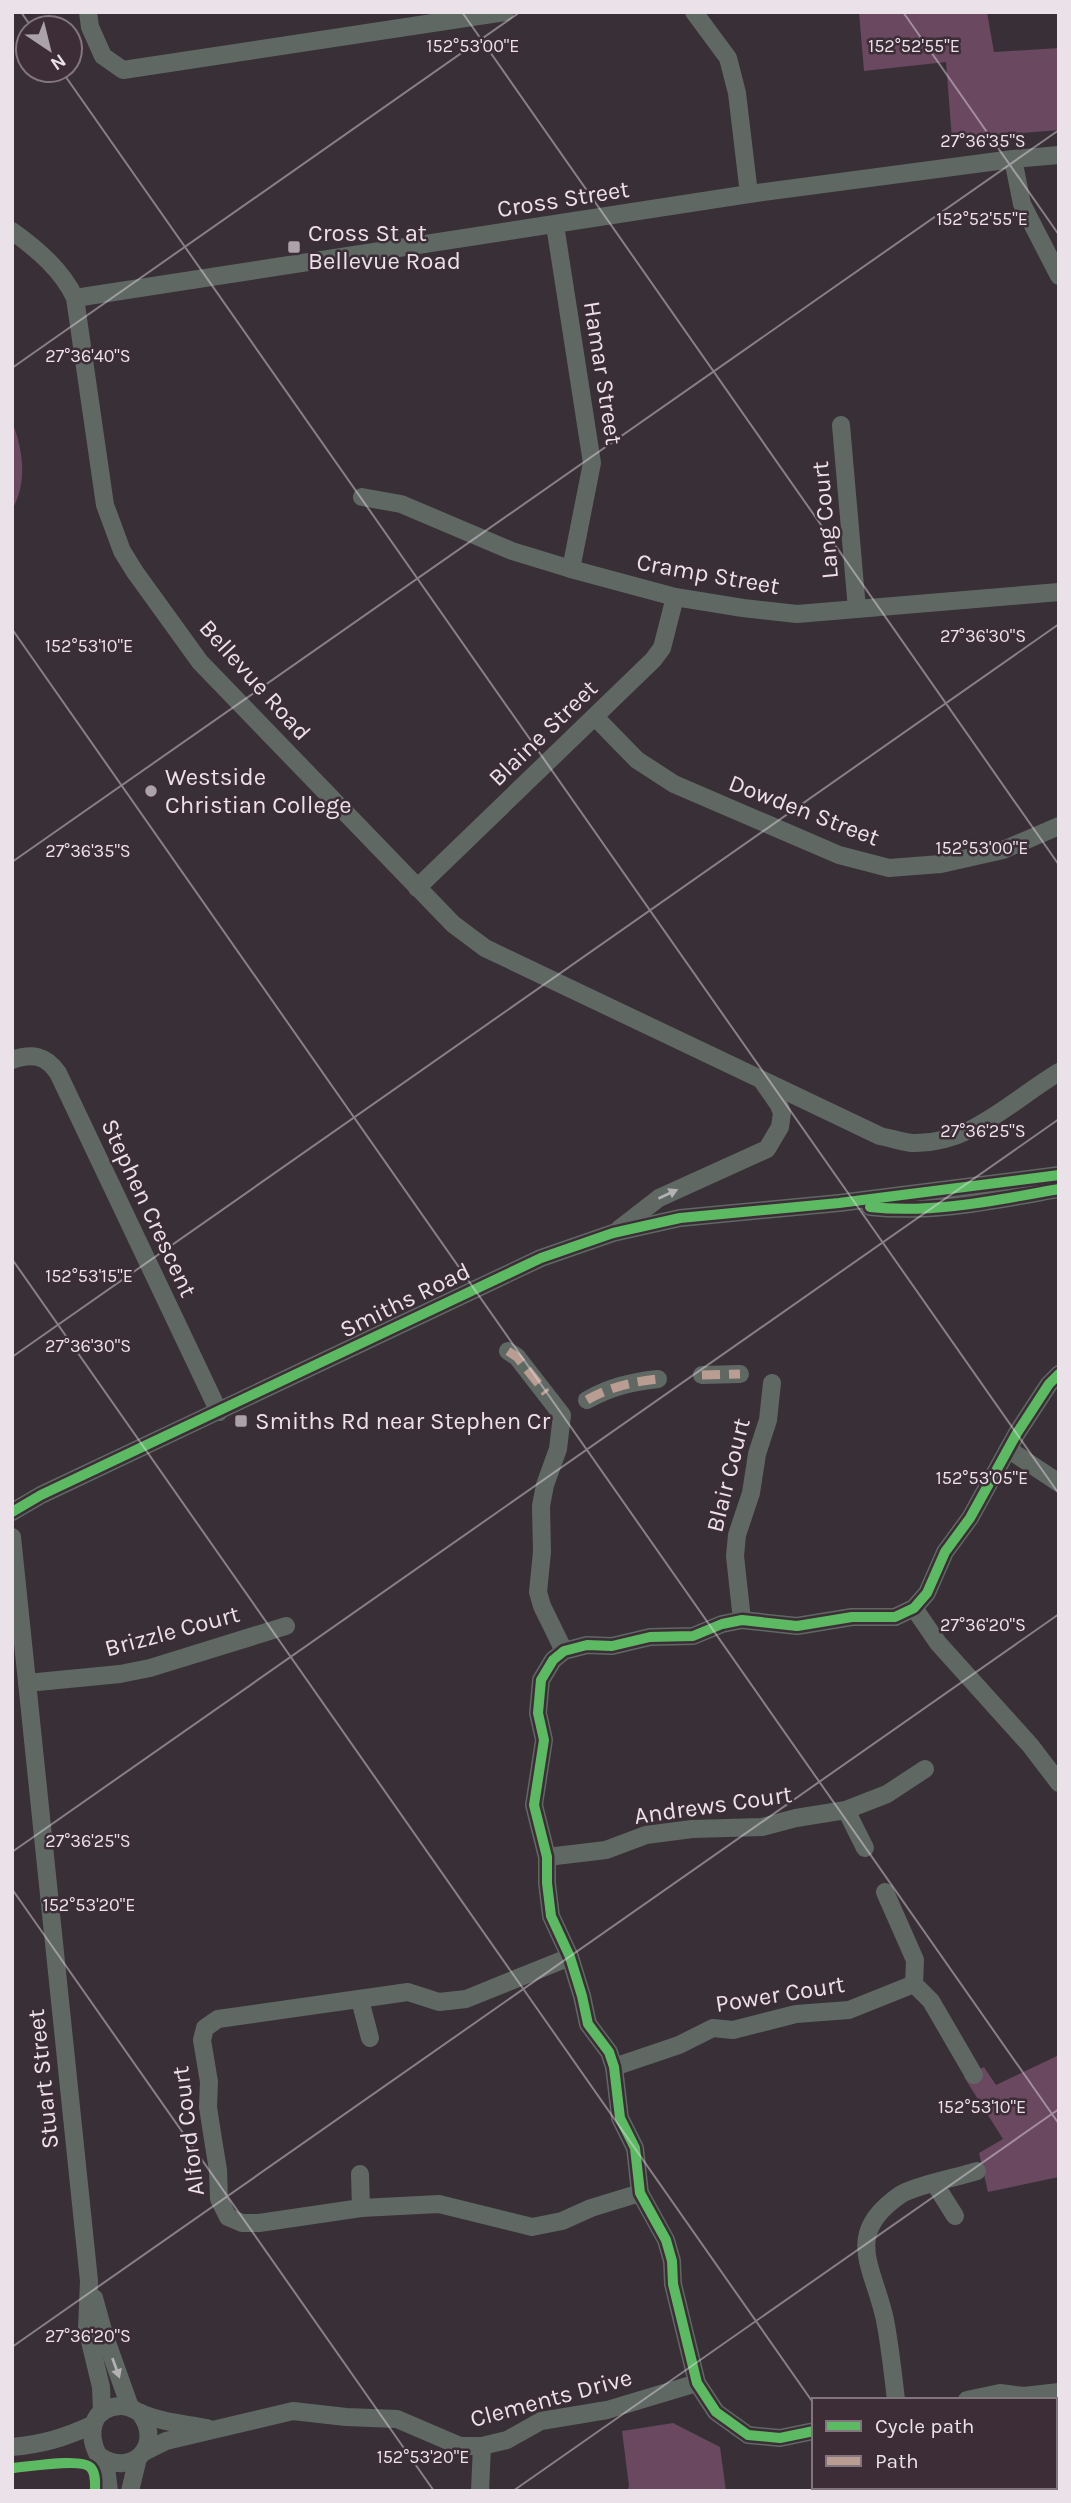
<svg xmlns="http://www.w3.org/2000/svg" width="1071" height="2503" font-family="Karla,sans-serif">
<rect width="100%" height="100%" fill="#383036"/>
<g fill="#694860">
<polygon points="859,12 987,12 994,52 1059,48 1059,130 952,139 946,62 864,71"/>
<path d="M12,421c11,30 16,60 0,89z"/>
<polygon points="1059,2055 1059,2177 988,2192 979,2153 1003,2139 964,2077 984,2067 996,2085"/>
<polygon points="673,2423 720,2447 726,2491 627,2491 629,2486 622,2431"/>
</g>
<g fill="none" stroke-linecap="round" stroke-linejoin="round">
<g stroke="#606864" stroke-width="18">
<polyline points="88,12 90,27 103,56 123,70 505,12"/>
<polyline points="694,12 728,58 737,93 749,194"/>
<polyline points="1013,159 1022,204 1059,276"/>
<polyline points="555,225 592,463 571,569"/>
<path d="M12,231c25,18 50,39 63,67l30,207 17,46 13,21 65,90 253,262 32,24 395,188c10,2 22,6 32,7 59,2 100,-43 147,-71"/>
<polyline points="75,298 749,194 1013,159 1059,155"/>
<polyline points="841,425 857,609"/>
<polyline points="362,497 401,504 512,551 571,569 675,597 743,608 797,614 1059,592"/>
<polyline points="595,717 637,760 674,784 839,855 889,868 941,864 1003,850 1059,826"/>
<polyline points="417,888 653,660 662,648 675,597"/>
<path d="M12,1060c20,-7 34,-5 46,13l161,339"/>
<path d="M870,1207c63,7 127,-7 189,-18"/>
<polyline points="619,1229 659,1198 767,1149 780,1127 782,1113 779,1105 763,1082"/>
<polyline points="508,1351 517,1357 562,1415 558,1449 545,1485 541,1506 542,1552 538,1592 542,1606 564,1651"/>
<polyline points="702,1375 740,1374"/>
<path d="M587,1400c23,-13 44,-18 71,-21"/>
<polyline points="1008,1449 1059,1483"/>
<polyline points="12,1512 41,1495 541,1258 613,1233 680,1218 839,1203 1059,1175"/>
<polyline points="12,1537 89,2281 87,2329 101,2387 102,2412"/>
<polyline points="914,1608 938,1643 1030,1745 1059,1783"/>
<polyline points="742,1620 735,1556 737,1535 751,1493 757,1454 768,1420 772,1383"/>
<polyline points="27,1683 120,1674 150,1668 286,1626"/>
<polyline points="846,1810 865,1848"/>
<polyline points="547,1857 606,1850 646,1835 692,1829 762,1827 796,1818 846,1810 887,1794 925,1769"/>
<polyline points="885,1892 915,1960 914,1984 931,2001 974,2075"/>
<polyline points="570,1957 466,1999 439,2002 408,1992 218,2019 205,2028 202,2040 209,2082 208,2107 212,2133 218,2170 219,2199 228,2217 242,2223 259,2223 361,2208 439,2204 532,2227 562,2221 591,2208 640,2193"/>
<polyline points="360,2000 370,2038"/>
<polyline points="614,2067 679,2045 713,2028 733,2030 796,2014 849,2010 914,1984"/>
<polyline points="360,2174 361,2208"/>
<polyline points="935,2184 955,2216"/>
<polyline points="94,2298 104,2334 130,2407"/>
<path d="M896,2400c-3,-27 -6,-54 -11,-80 -11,-53 -43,-85 15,-125 13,-9 59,-18 77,-24"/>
<polyline points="967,2400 1000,2393 1024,2396 1059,2392"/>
<path d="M140,2413c25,33 -10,66 -42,42 -11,-22 -7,-47 22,-49 10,-1 13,4 21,7 6,3 14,5 21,7 15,4 30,5 45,8"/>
<polyline points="814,2431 780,2438 748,2435 716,2412 697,2383 673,2284 672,2261 666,2240 640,2193 635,2148 620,2118 614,2067 609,2052 588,2024 582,1996 570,1957 551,1916 547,1883 547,1857 534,1805 544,1740 538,1713 541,1680 553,1660 564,1651 587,1645 612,1646 650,1637 693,1636 722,1624 742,1620 797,1626 852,1617 895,1617 914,1608 927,1593 945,1552 970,1518 1017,1433 1049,1384 1059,1374"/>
<path d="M12,2447c31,-3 52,-9 80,-22"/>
<polyline points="144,2452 166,2441 293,2411 346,2417 397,2419 460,2446 482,2446 507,2440 541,2421 607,2410 697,2383"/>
<polyline points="105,2460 109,2491"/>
<polyline points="1043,2487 1044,2491"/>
<polyline points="130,2491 138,2458"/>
<polyline points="480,2491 482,2446"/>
</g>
<g stroke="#b99d93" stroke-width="9" stroke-dasharray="18 9" stroke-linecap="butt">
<polyline points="508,1351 517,1357 546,1393"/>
<polyline points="702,1375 740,1374"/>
<path d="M587,1400c23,-13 44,-18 71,-21"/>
</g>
<defs>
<g id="cycleway">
<path d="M870,1207c63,7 127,-7 189,-18"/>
<polyline points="12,1512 41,1495 541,1258 613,1233 680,1218 839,1203 1059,1175"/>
<polyline points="814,2431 780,2438 748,2435 716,2412 697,2383 673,2284 672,2261 666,2240 640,2193 635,2148 620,2118 614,2067 609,2052 588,2024 582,1996 570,1957 551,1916 547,1883 547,1857 534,1805 544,1740 538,1713 541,1680 553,1660 564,1651 587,1645 612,1646 650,1637 693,1636 722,1624 742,1620 797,1626 852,1617 895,1617 914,1608 927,1593 945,1552 970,1518 1017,1433 1049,1384 1059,1374"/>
<path d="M12,2468c15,-1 71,-11 79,0 5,6 4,15 4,23"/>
</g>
</defs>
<use href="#cycleway" stroke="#3c2d37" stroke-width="15"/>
<use href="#cycleway" stroke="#5cba63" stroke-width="10"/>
</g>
<defs><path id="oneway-solid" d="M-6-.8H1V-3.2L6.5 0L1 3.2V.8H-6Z" transform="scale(1.75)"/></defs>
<g fill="#b3b1b3">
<use href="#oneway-solid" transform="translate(668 1194) rotate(-25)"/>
<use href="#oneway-solid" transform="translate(116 2368) rotate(70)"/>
</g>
<path fill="none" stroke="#ebe1e8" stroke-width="2" stroke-opacity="0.45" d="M21,12l11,16M462,12l597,853M903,12l156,223M61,70l998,1424M12,368l508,-356M12,629l1047,1495M12,862l1047,-732M12,1259l802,1145M12,1357l1047,-733M12,1852l1047,-733M12,1889l422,602M12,2347l1047,-733M872,2487l3,4M513,2491l546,-382"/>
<g fill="#aca3aa" stroke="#3c2d37" stroke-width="2.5">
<rect x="287" y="240" width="14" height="14" rx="3.5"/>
<circle cx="151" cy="791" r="7"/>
<rect x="234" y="1414" width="14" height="14" rx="3.5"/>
</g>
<g text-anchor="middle" stroke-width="5" stroke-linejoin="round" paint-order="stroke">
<g font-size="24" fill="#ebe1e8" stroke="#3c2d37">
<text transform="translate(563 199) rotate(-9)" y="8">Cross Street</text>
<text transform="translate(603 373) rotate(81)" y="8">Hamar Street</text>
<text transform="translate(825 520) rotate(-95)" y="8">Lang Court</text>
<text transform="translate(708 574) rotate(10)" y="8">Cramp Street</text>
<text transform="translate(255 680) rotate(48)" y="8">Bellevue Road</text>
<text transform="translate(543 733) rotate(-44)" y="8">Blaine Street</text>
<text transform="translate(804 810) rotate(21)" y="8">Dowden Street</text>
<text transform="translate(149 1208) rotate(65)" y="8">Stephen Crescent</text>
<text transform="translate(405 1300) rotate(-26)" y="8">Smiths Road</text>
<text transform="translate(728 1475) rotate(-76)" y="8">Blair Court</text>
<text transform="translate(172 1631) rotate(-15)" y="8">Brizzle Court</text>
<text transform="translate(713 1805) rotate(-8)" y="8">Andrews Court</text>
<text transform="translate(780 1994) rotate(-9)" y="8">Power Court</text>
<text transform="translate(43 2079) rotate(-96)" y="8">Stuart Street</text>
<text transform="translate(188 2131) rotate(-97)" y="8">Alford Court</text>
<text transform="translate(551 2398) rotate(-15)" y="8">Clements Drive</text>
</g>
<g font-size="24" fill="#ebe1e8" stroke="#3c2d37" text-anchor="start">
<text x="308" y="241">Cross St at<tspan x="308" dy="28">Bellevue Road</tspan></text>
<text x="165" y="785">Westside<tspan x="165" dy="28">Christian College</tspan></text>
<text x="255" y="1429">Smiths Rd near Stephen Cr</text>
</g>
</g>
<g font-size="18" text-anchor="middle" fill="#ebe1e8" stroke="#3c2d37" stroke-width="5" stroke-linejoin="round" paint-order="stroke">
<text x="473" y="52">152°53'00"E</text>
<text x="914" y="52">152°52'55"E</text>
<text x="983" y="147">27°36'35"S</text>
<text x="982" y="225">152°52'55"E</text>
<text x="88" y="362">27°36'40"S</text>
<text x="983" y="642">27°36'30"S</text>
<text x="89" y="652">152°53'10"E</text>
<text x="982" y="854">152°53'00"E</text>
<text x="88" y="857">27°36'35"S</text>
<text x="983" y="1137">27°36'25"S</text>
<text x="89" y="1282">152°53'15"E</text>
<text x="88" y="1352">27°36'30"S</text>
<text x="982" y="1484">152°53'05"E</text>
<text x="983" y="1631">27°36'20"S</text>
<text x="88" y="1847">27°36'25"S</text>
<text x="89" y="1911">152°53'20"E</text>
<text x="982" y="2113">152°53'10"E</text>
<text x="88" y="2342">27°36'20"S</text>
<text x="423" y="2463">152°53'20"E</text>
</g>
<rect width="1071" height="2503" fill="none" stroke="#ebe1e8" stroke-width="28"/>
<rect x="812" y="2398" width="245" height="91" fill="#3c2d37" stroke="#82757e" stroke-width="2"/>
<rect x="826" y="2421" width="35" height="10" fill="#5cba63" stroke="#82757e" stroke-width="2"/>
<text x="875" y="2433" font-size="21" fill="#ebe1e8">Cycle path</text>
<rect x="826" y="2456" width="35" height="10" fill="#b99d93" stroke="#82757e" stroke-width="2"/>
<text x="875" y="2468" font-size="21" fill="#ebe1e8">Path</text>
<g transform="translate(49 49) rotate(145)"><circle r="33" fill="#3c2d37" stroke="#82757e" stroke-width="2"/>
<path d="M0-5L12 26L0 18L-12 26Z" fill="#aca3aa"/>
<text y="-10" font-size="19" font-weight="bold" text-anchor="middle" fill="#ebe1e8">N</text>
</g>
</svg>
